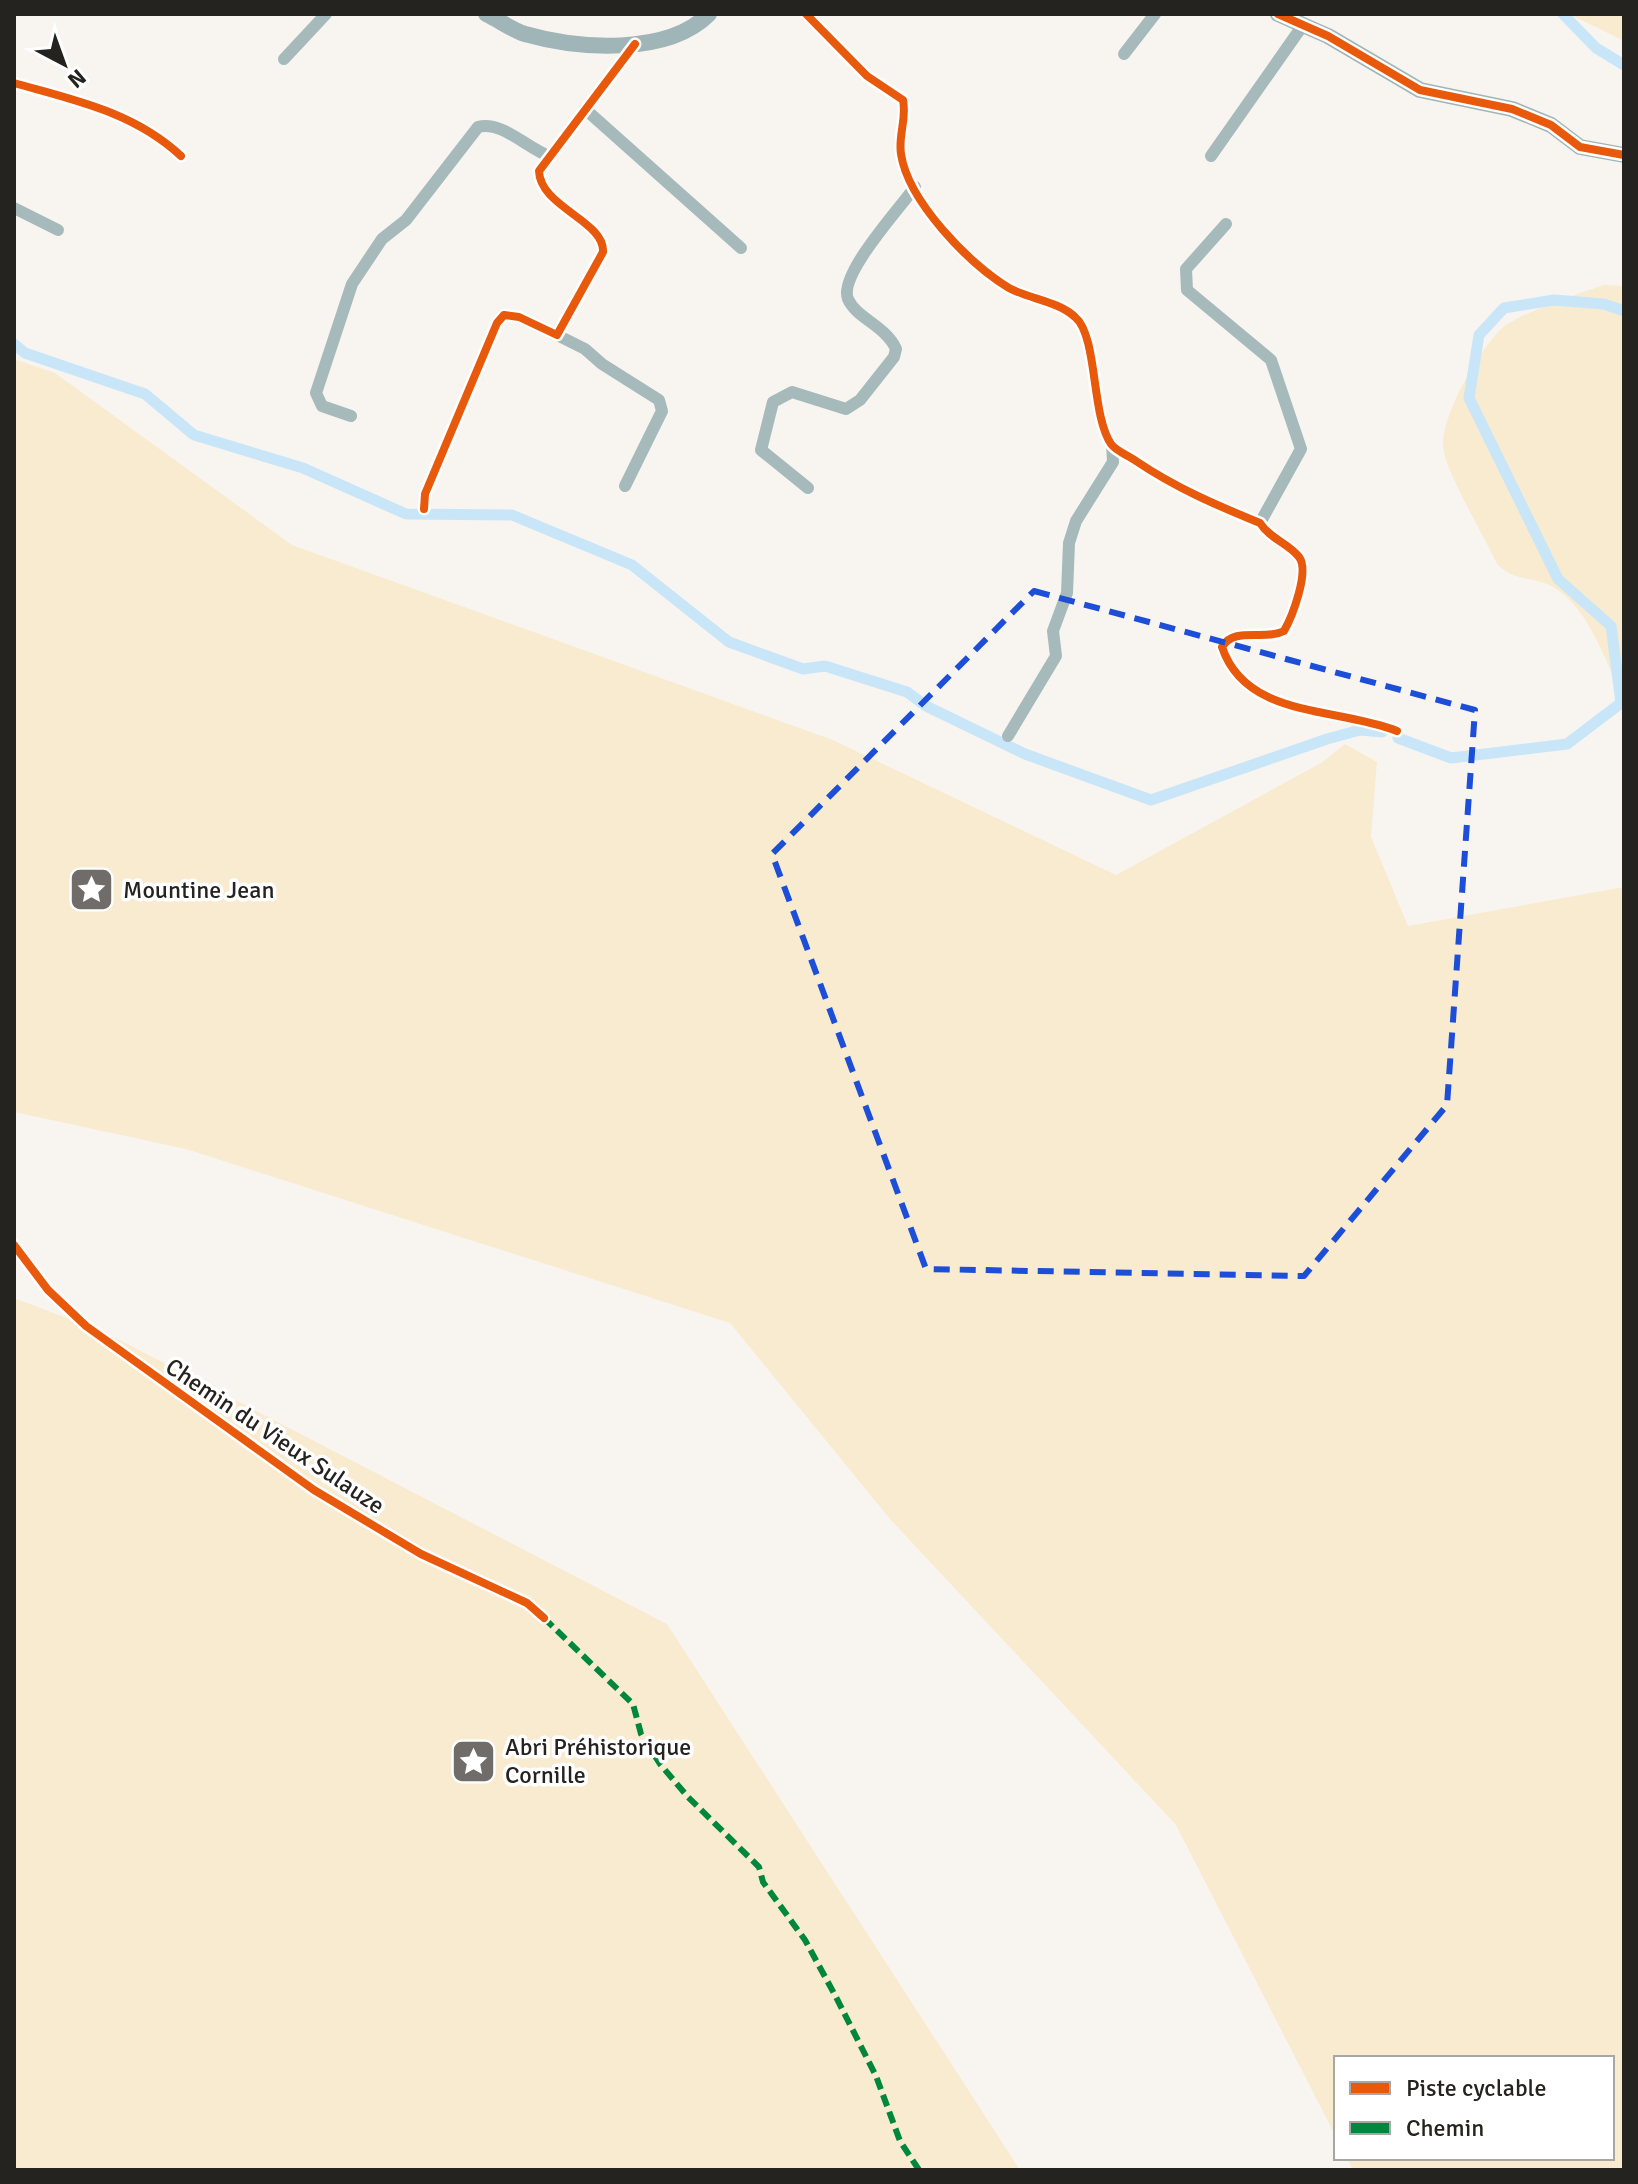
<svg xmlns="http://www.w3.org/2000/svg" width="1638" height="2184" font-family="Signika,sans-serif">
<rect width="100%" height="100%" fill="#f8f5f0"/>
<g fill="#f9ebd0">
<polygon points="1569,14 1624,14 1624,41"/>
<path d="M1604,285l20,1v409c-22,-35 -33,-86 -71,-108 -19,-11 -39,-5 -56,-23 -14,-30 -45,-81 -53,-111 -8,-30 36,-105 58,-125 16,-14 80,-36 102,-43z"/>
<polygon points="14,359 55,373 292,545 833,740 1116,875 1321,763 1345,744 1377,762 1371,837 1408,926 1624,887 1624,2170 1353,2170 1347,2158 1612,2158 1612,2058 1336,2058 1336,2137 1176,1825 890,1519 730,1323 186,1149 14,1112"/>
<polygon points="14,1298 104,1332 667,1624 1020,2170 14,2170"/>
</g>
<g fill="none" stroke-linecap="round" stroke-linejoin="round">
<g stroke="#c9e6f8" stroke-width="11">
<polyline points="1563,14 1596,48 1624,65"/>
<polyline points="14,344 25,353 145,394 194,435 303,468 406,514 512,515 632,565 729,642 803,669 825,666 907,692 926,706 1025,754 1151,800 1327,739 1360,730 1382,732"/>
<polyline points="1398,738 1451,758 1567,744 1621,703 1611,626 1558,579 1469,398 1479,335 1504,308 1554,300 1604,304 1624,311"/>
</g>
<g stroke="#a6babb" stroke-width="12">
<path d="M806,14l61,62 36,24c4,19 -5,35 -2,54 7,47 68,110 108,134 20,11 49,13 66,29 23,19 16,98 36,127 5,7 18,12 25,17 40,27 80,44 124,62 10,16 28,20 39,34 11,14 -7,60 -15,74 -19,10 -50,-5 -62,16 24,72 116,60 175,84"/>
<polyline points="1124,54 1155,14"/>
<polyline points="284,59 326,14"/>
<path d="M14,83c60,17 120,29 167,73"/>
<polyline points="585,109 741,248"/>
<polyline points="1211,156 1303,25"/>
<polyline points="14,208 58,230"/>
<polyline points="1226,224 1186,269 1187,290 1271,360 1301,449 1260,523"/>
<polyline points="557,335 585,349 602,364 659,400 662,411 625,486"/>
<path d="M351,416l-29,-10 -6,-13 36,-109 30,-45 24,-19 72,-93c23,-7 49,21 71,29"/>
<path d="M808,488l-47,-38 12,-48 19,-10 54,17 14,-9 34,-43 2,-8c-10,-23 -40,-31 -48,-50 -10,-24 52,-91 67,-112"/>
<path d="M424,509l1,-15 72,-171 7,-8 15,2 38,18 46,-83c2,-31 -63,-45 -64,-81l96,-127"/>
<polyline points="1008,736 1056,656 1053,631 1067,593 1069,543 1076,521 1113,462 1112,444"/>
<polyline points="14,1245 48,1290 86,1326 314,1490 421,1554 527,1603 544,1618"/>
</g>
<g stroke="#9fb5b7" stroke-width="16">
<path d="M486,14c13,6 26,16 39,20 53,15 142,22 184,-20"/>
<polyline points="1278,14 1328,36 1420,90 1512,109 1551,125 1580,147 1624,155"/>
</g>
<polyline stroke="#00873e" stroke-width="6" stroke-dasharray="12 6" stroke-linecap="butt" points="544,1618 633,1704 641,1734 660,1764 688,1797 759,1867 763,1882 805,1940 836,1997 876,2076 900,2141 919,2170"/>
<defs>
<g id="cycleway">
<path d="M806,14l61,62 36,24c4,19 -5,35 -2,54 7,47 68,110 108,134 20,11 49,13 66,29 23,19 16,98 36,127 5,7 18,12 25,17 40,27 80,44 124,62 10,16 28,20 39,34 11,14 -7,60 -15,74 -19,10 -50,-5 -62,16 24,72 116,60 175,84"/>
<polyline points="1278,14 1328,36 1420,90 1512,109 1551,125 1580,147 1624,155"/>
<path d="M14,83c60,17 120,29 167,73"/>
<path d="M424,509l1,-15 72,-171 7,-8 15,2 38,18 46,-83c2,-31 -63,-45 -64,-81l96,-127"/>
<polyline points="14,1245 48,1290 86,1326 314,1490 421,1554 527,1603 544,1618"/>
</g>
</defs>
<use href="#cycleway" stroke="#fff" stroke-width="13"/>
<use href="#cycleway" stroke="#e8590c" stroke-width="8"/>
</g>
<path fill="none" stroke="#1d4ed8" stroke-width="6" stroke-dasharray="16 10" stroke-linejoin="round" d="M1034,591l441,119 -28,395 -143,171 -378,-7 -154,-415z"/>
<defs>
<symbol id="sight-square" viewBox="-11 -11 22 22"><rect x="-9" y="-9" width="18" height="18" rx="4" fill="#6f6c69" stroke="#fff"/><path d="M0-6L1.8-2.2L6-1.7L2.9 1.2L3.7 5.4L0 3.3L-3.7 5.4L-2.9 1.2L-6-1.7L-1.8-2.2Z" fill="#fff"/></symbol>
</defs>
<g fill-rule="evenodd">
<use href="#sight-square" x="66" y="864" width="51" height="51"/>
<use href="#sight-square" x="448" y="1736" width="51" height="51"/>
</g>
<g text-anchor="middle" stroke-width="7" stroke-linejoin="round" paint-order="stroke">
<g font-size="24" fill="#252320" stroke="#fff" text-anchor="start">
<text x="123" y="898">Mountine Jean</text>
<text x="505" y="1755">Abri Préhistorique<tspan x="505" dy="28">Cornille</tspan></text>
</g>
<g font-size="24" fill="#252320" stroke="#fff">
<text transform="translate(275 1436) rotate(34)" y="8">Chemin du Vieux Sulauze</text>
</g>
</g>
<rect width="1638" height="2184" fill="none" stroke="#252320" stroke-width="32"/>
<rect x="1334" y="2056" width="280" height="104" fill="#ffffff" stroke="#a8a7a6" stroke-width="2"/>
<rect x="1350" y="2082" width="40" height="12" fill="#e8590c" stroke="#a8a7a6" stroke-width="2"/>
<text x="1406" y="2096" font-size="24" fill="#252320">Piste cyclable</text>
<rect x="1350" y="2122" width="40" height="12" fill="#00873e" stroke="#a8a7a6" stroke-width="2"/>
<text x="1406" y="2136" font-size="24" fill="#252320">Chemin</text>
<g transform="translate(64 64) rotate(139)" stroke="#ffffff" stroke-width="6" paint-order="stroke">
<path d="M0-6L14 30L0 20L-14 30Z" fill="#252320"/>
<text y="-12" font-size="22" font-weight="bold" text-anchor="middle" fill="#252320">N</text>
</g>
</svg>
